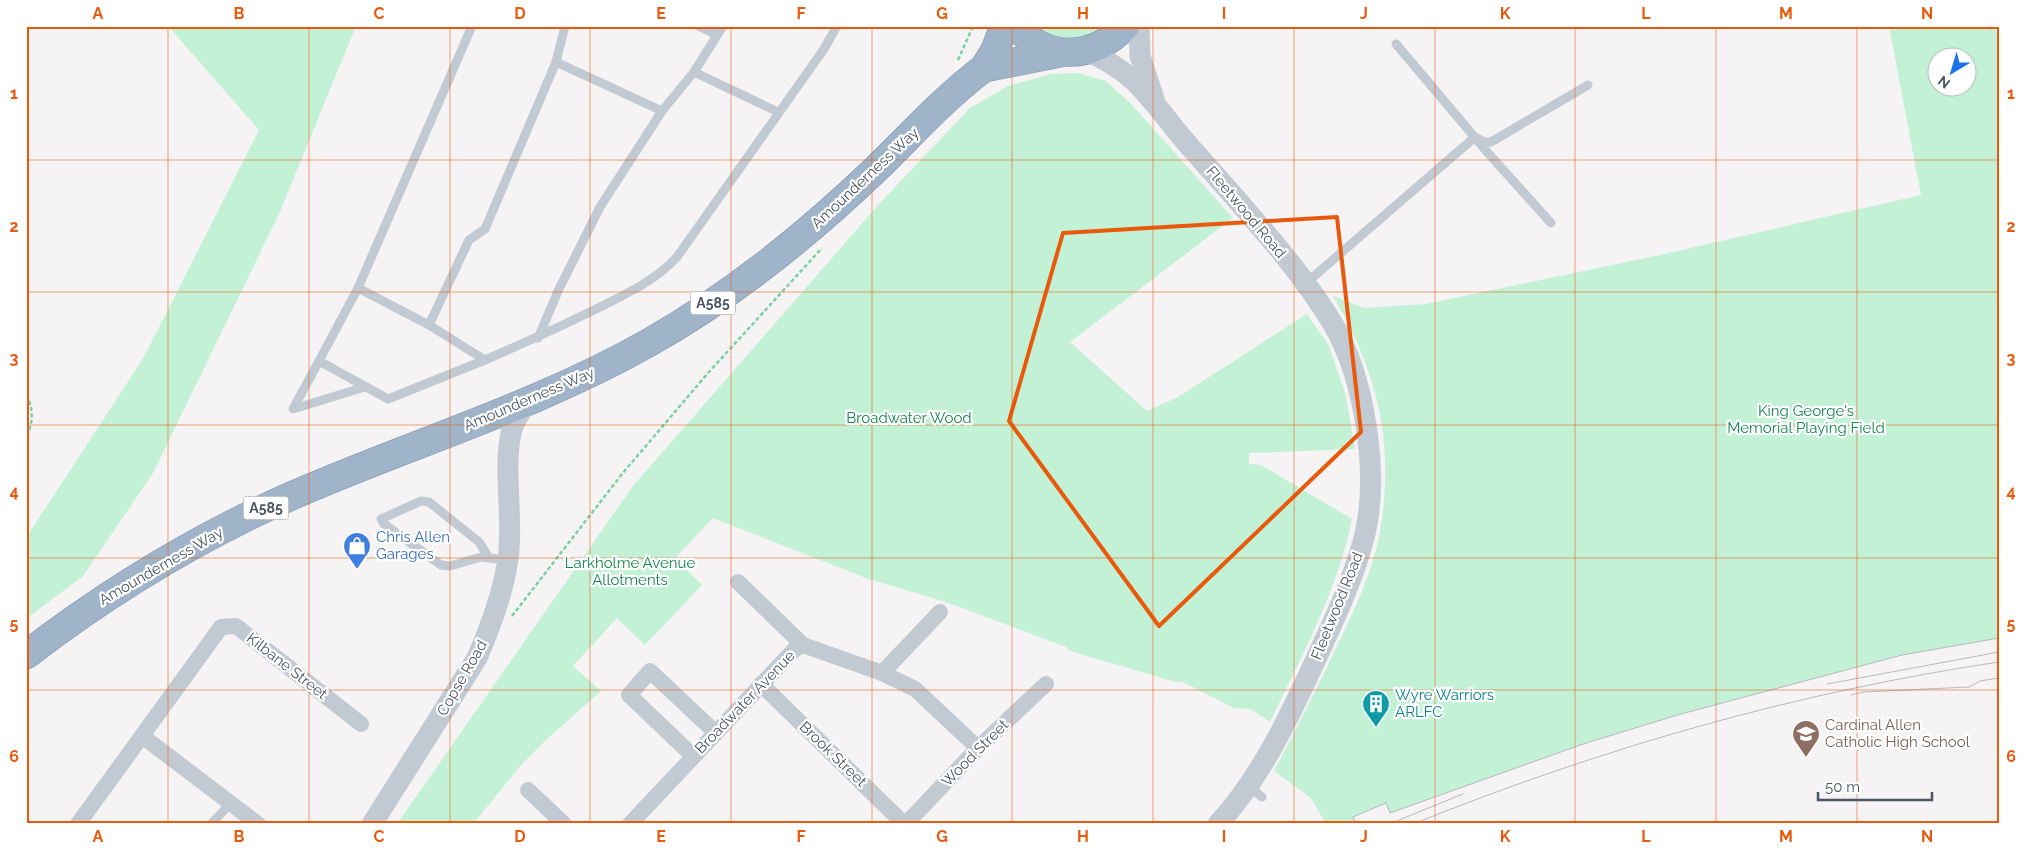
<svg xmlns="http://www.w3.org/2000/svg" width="2025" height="850" font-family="Raleway,sans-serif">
<rect width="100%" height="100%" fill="#f5f3f3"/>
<g fill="#c3f1d5" fill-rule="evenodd">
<polygon points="168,26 356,26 279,214 153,473 83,576 26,619 26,538 144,357 259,130"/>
<polygon points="1031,26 1108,26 1098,34 1069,43"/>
<path d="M1889,26h110v612l-97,17 -221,59 -95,29 -196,70 -4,-10 -33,14 3,7h-30l-15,-26 -37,-27c22,-41 43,-83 63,-125 17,-36 36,-74 43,-114 15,-89 -2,-159 -47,-236l31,12 62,-4 234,-49 261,-60zM1938,58h30v30h-30z"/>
<path d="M1078,73l28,8 26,24 101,113 -163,124 77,69 31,-14 129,-83 22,32 17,50 9,53 -106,4v11l12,1 91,54c-14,71 -51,138 -82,203l-19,-13 -17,-1 -53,-27 -2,2 -109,-32 -4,-4 -120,-45 -80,-24 -153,-60 -38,40 27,27 -57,60 -28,-27 -44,48 28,25 -54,48 -26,26 -48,59h-76l236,-338 247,-283 90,-95 38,-22 43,-12z"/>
</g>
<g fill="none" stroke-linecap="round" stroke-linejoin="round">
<defs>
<g id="trunk">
<path d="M1016,26c31,36 77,34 109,0"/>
<polyline points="984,68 1060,53"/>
<path d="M26,655c82,-63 169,-116 263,-158 120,-53 247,-90 361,-155 83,-47 157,-107 226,-173 35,-34 68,-71 108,-101l11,-18 9,-24"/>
</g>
</defs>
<use href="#trunk" stroke="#7690ad" stroke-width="29"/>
<g stroke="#7ad0a6" stroke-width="2.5" stroke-dasharray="4 2.5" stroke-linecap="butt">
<polyline points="958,60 973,26"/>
<path d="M26,395c9,15 6,29 0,45"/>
<polyline points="512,616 622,474 708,373 822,248"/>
</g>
<g stroke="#c1cad2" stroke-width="9">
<path d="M472,26l-114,262 71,37 56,35c39,-17 77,-34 115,-53 28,-14 56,-27 77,-50l147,-208 13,-23"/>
<polyline points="698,26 717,35"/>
<polyline points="1396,44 1488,153 1551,223"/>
<polyline points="556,62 662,111"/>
<polyline points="694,72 778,112"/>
<polyline points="1477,138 1484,142 1491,142 1588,85"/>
<polyline points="1305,284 1475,137"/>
<polyline points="358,288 319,361 388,399 485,360"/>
<polyline points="429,325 469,240 485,229 556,62 565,26"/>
<polyline points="538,338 559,289 600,207 662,111 694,72 723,26"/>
<polyline points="319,361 293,409 365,387"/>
<polyline points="489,558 479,542 429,502 421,501 381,519 384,524 441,565 450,566 481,557 507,560"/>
<polyline points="1250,787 1262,797"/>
<polyline points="211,824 231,803"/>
</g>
<g stroke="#c1cad2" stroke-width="16">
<polyline points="738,582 803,645"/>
<polyline points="882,673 940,612"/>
<polyline points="761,684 904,824"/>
<polyline points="142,736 258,824"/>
<polyline points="693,756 629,695 650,671 716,733"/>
<polyline points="528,790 564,824"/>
<polyline points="78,824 221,627 236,626 361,724"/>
<polyline points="630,824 795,649 803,645 882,673 915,689 978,748"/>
<polyline points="906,824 978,748 1046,684"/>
</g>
<g stroke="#c1cad2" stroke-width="21">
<polyline points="1139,26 1140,56 1154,99"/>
<path d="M1085,51c42,16 60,40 86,73 14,18 30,35 45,52 41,47 85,95 117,148 32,55 46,149 32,210 -11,44 -30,84 -49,125 -27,58 -54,117 -98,165"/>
<path d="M372,824l105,-166c13,-31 26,-64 31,-99 6,-42 -6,-91 4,-130 3,-10 10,-19 16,-27"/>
</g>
<use href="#trunk" stroke="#9fb4c9" stroke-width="28"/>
<g stroke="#b5b8bd" stroke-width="1">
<polyline points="1827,684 1999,652"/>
<polyline points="1851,695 1863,692 1969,687 1980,681 1999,678"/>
<polyline points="1356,824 1353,817 1386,803 1390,813 1586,743 1681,714 1902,655 1999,638"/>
<polyline points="1389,824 1463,794"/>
<path d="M1413,824c189,-76 384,-132 586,-162"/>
</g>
</g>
<path fill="none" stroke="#e8590c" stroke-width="4" stroke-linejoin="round" d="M1337,217l24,215 -202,194 -150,-205 54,-188z"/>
<path fill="none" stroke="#e8590c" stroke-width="1" stroke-opacity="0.55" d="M168,26v798M309,26v798M450,26v798M590,26v798M731,26v798M872,26v798M1012,26v798M1153,26v798M1294,26v798M1435,26v798M1575,26v798M1716,26v798M1857,26v798M26,160h1973M26,292h1973M26,425h1973M26,558h1973M26,690h1973"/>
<defs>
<symbol id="shop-pin" viewBox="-11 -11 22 30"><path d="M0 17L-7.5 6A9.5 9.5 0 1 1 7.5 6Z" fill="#3f7fe0" stroke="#fff"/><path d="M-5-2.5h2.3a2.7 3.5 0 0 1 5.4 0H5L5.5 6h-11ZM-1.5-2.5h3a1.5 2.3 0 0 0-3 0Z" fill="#fff"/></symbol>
<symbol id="building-pin" viewBox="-11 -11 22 30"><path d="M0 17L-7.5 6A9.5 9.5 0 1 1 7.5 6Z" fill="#0f9aa8" stroke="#fff"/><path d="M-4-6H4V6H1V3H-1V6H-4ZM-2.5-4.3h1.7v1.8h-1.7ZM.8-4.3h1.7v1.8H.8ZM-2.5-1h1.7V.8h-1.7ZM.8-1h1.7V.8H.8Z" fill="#fff"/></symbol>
<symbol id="school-pin" viewBox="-11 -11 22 30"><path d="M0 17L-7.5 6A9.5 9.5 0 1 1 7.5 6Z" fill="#8d6e63" stroke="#fff"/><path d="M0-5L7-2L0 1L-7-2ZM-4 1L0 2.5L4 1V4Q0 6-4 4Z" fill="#fff"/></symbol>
</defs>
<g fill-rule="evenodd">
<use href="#shop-pin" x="341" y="530" width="32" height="43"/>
<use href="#building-pin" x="1360" y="688" width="32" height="43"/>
<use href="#school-pin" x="1790" y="718" width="32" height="43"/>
</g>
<g text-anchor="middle" stroke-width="4.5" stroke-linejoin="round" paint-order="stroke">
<g fill="#fff" stroke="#808990" stroke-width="1">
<rect x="690.5" y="291.5" width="45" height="23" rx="4"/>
<rect x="243.5" y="496.5" width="45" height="23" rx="4"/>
</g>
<g font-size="14" font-weight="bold" fill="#4a5661">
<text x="713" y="308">A585</text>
<text x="266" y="513">A585</text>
</g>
<g font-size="15" fill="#4a5661" stroke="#fff">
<text transform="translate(865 178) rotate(-43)" y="5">Amounderness Way</text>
<text transform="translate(1246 212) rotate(50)" y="5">Fleetwood Road</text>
<text transform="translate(529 399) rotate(-23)" y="5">Amounderness Way</text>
<text transform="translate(161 566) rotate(-30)" y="5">Amounderness Way</text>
<text transform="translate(1337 606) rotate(-68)" y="5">Fleetwood Road</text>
<text transform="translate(287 666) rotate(38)" y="5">Kilbane Street</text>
<text transform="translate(462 678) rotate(-60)" y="5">Copse Road</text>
<text transform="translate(745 702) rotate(-46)" y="5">Broadwater Avenue</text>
<text transform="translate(975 753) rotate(-45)" y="5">Wood Street</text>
<text transform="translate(833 754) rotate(44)" y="5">Brook Street</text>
</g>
<g font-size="15" fill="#17864f" stroke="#fff">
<text x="1806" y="416">King George's<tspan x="1806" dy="17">Memorial Playing Field</tspan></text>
<text x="909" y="423">Broadwater Wood</text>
<text x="630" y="568">Larkholme Avenue<tspan x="630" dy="17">Allotments</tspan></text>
</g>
<g font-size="15" fill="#366cbe" stroke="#fff" text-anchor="start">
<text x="376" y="542">Chris Allen<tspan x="376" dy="17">Garages</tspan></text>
</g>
<g font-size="15" fill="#0d838f" stroke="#fff" text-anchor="start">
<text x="1395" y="700">Wyre Warriors<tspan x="1395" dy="17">ARLFC</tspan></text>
</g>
<g font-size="15" fill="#785e54" stroke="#fff" text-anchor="start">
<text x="1825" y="730">Cardinal Allen<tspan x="1825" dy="17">Catholic High School</tspan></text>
</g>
</g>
<rect width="2025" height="850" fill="none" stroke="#ffffff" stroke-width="55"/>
<g transform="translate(1952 72) rotate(218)"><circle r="24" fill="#ffffff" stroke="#b7bbc0"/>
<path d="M0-4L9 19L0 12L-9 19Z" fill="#1a73e8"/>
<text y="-8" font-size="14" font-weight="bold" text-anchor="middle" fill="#4a5661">N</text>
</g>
<path d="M1818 792v8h114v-8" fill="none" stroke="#4a5661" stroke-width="2.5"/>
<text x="1825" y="792" font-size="15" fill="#4a5661" stroke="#ffffff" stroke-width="4" paint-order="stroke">50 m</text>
<rect x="28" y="28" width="1970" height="794" fill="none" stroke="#e8590c" stroke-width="2"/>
<g font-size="16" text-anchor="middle" font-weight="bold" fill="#e8590c">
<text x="98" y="19">A</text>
<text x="239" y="19">B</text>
<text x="379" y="19">C</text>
<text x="520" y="19">D</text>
<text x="661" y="19">E</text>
<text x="801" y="19">F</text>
<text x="942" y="19">G</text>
<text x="1083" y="19">H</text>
<text x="1224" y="19">I</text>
<text x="1364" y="19">J</text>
<text x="1505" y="19">K</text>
<text x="1646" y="19">L</text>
<text x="1786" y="19">M</text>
<text x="1927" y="19">N</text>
<text x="14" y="99">1</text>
<text x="2011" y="99">1</text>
<text x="14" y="232">2</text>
<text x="2011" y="232">2</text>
<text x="14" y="364">3</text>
<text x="2011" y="364">3</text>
<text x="14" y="497">4</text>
<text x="2011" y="497">4</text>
<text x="14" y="629">5</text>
<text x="2011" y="629">5</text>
<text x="14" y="762">6</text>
<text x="2011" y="762">6</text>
<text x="98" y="842">A</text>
<text x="239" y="842">B</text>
<text x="379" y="842">C</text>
<text x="520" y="842">D</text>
<text x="661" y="842">E</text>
<text x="801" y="842">F</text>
<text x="942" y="842">G</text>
<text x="1083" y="842">H</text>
<text x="1224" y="842">I</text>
<text x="1364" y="842">J</text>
<text x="1505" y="842">K</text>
<text x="1646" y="842">L</text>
<text x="1786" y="842">M</text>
<text x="1927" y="842">N</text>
</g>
</svg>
